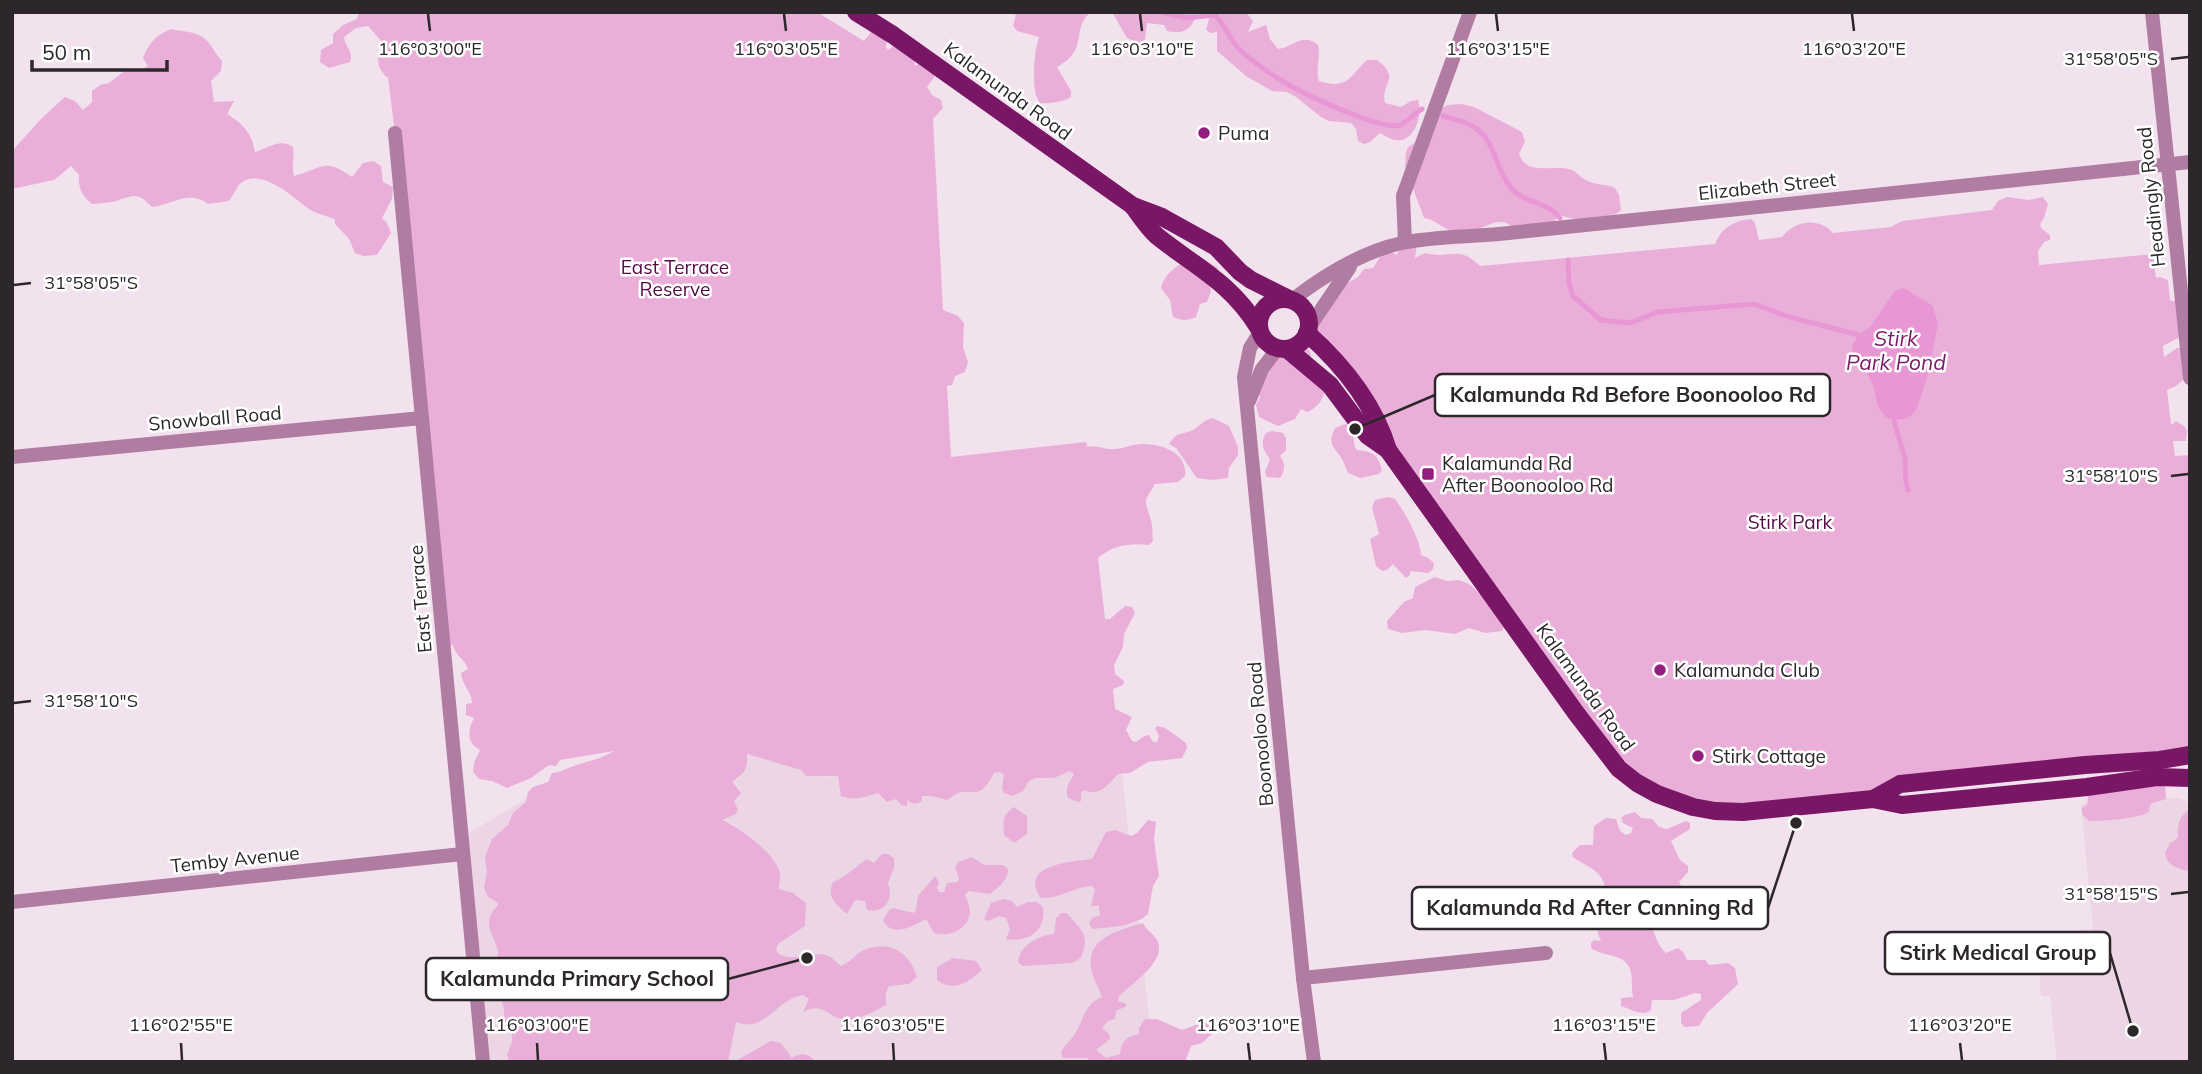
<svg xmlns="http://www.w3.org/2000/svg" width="2202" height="1074" font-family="Mulish,sans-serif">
<rect width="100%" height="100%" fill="#f2e2ed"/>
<g fill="#ecd5e4">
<polygon points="1119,747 1154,1062 483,1062 462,837 570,773 627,752 752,754 823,777"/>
<polygon points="2179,798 2190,803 2190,1062 2057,1062 2050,997 2041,996 2036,935 2093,929 2081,804 2130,799"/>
</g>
<g fill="#eaafd9">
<path d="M359,12h458l47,29 7,-9h8l8,5 -1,10 2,3 7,-5 19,9 1,12 9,-5 11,15 -8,11 5,8 9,5 2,8 -10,11 10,191 15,6 6,7 -1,24 5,15 -3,10 -10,4 -3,9 -5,1 4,71 135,-15 1,5c10,-3 17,3 27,2 9,0 19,-5 28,-5 21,0 46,9 43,32l-7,6 -23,2c-11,19 -11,14 -5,33 3,7 2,17 3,24l-4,4c-19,-2 -36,0 -51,13l7,61h5l15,-13 7,1 3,6 -11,21 -1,13 -9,18 1,9 9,7 -1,4 -10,4 2,20 17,8 -6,13 6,11 4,1 8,-6 5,-1 4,7h4l2,-6 -4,-8 2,-2 8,2 21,15 1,5 -5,10 -34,4 -18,11 -12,1c-8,9 -19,24 -34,16l-3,3v8l-3,1 -10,-4c-4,-11 2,-15 6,-24l-4,-3 -16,7h-18l-7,3 -6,10 -11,5 -8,-3 -2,-5 2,-14 -5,-2 -5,1c-18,36 -24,6 -46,27l-17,-4h-9v5c-7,4 -9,3 -15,-1v6l-6,-1 -5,-6 -9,3 -9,-9c-14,4 -23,8 -37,3l-3,-20h-32l-5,-6 -54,-16c1,19 -4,18 -15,28l9,11 -7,8 4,9 -2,4 -14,6c18,8 53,33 58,53 1,4 -1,12 -1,16l14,4 13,10 -1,23 -27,18 -2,6 3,4c19,9 36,-5 49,2 5,2 9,7 13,10 9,-3 14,-12 23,-16 26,-11 46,3 53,27l-8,7 -20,2 -3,7v12c-9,5 -31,17 -41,15 -18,-3 -21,-19 -42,-8l6,-13 -6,-4c-26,3 -38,39 -67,27l-8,40h-218l-3,-7 5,-13v-10c-12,-14 -5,-16 -10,-30 -5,-9 -12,-12 -10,-24 1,-9 7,-18 6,-27 -4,-17 -18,-28 0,-46l-1,-3 -9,-5 -4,-9 3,-16 -2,-15 7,-18 16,-14 5,-12 13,-11 2,-10 5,-5 15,-5 4,-9c9,-1 13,-4 22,-7 14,-5 27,-7 40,-15l-54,9 -4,6 -7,-1 -18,13 -24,10 -15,-7 -13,-2 -6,-7 1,-9 6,-13c-13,-7 -13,-19 -6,-32l-8,-3v-11l6,-1c0,-11 -10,-18 -11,-30l7,-4c-3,-10 -13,-13 -15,-24l-9,1 -49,-513 -7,-56h-2l-7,-10 -1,-9 5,-6 -1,-10 -14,-16 -12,2 -12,9c1,10 10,15 6,25l-21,6 -9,-6 1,-12 12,-7v-9l10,-9 14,-6z"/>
<path d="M1003,12h88c-21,17 -1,37 -34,55l14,24v6c-8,5 -22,7 -31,6 -10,-12 -6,-51 -1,-66l-22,-6 -4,-5 3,-11z"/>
<path d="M1112,12h84c-2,17 -13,23 -29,19l-3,-6 -17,-2 -2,17 -6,3 -12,-5z"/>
<path d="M1211,12h35l7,9 -5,11 18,-7 4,14 8,10c16,-2 25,-17 40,-4 3,12 -3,27 1,36 29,9 30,-4 48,-21h10c25,19 3,23 8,43l16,4 10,-6 7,-1c5,14 -3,43 -22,40 -5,0 -12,-5 -16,-7l-10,9 -6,2 -6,-3 -2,-12 -5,-6 -22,-2 -8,-4 -25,-20 -9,-5 -15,-1 -26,-15 -29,-25v-19l-6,1 -5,-3z"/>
<path d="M171,29c13,3 28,2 37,13 6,7 8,13 14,19l-1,10 -10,10 3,21 20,-1 -7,13c16,10 25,19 28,38 15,-4 24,-14 38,-5 2,11 -2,19 1,29 29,-8 30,-19 58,1l11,-14 10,-2 8,5 2,16 10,5 -1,12 -10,19 5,5 4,10 -14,22 -14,1 -8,-3 -6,-14 -14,-15v-5c-8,-3 -19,-5 -26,-10 -15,-11 -42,-37 -63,-29 -10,4 -11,14 -17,21l-21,3c-18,-15 -37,1 -56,3 -16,-16 -18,-11 -36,-6 -8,2 -16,2 -24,3 -10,-8 -14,-16 -13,-29l-8,-9 -17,14 -42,9v-38l30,-33 23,-21 10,4 8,9 9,-8v-11l8,-6 9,-2 18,-14 12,2 9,-5 -5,-8c7,-16 12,-22 28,-29z"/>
<path d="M1462,104l12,3 48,25 3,10 -6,12c8,22 32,11 50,15 8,2 11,9 19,12 7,4 19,3 27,7l4,7 2,15 -5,4 -35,10 -7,-5 -16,-4 -5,9 -41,3c-11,-11 -24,-1 -36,3 -6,2 -15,1 -22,1 -13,-2 -18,-12 -30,-13l-19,-51 1,-14 2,-6 10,-6 19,-31 11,-5z"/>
<path d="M2007,197l22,3 14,-3 5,7 -4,14 -4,6 1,4 9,7v5l-6,2 -6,9 1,14 114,-11 3,24 4,-1 8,3 2,20 9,3 3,33 -19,10 1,11 13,-9h6l1,31 -8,7 -9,4 4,35 5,-4 8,5 3,5 -1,10h-13l2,15 15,-1v300l-289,29 -28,15 -130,13 -106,-29 -329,-454 22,-36 28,-16 6,-8 9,-1 10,-16h9l4,3 11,-13 10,3 -2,13 10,-5c25,7 33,-9 55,13l235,-22c7,-17 19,-23 36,-25l4,4 4,17 23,-3c13,-17 37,-20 51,-4l58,-6 11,-6 90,-11 6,-9z"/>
<path d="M1199,256l19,12v10l-8,9 1,4 -4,11 -7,2 -4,13c-9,4 -14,4 -23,0l-3,-17 -9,-12c4,-17 22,-27 38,-32z"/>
<path d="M1297,343l13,8c1,14 12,21 14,33 3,12 -6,24 -17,28l-6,-3 -6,10 -17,7 -19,-9 -3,-12 4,-8 -10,-13c2,-27 23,-34 47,-41z"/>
<path d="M1213,418l16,8 9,21v8l-9,13 -1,10 -15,2 -16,-2 -21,-30 -7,-4c10,-14 11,-8 24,-14 8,-5 10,-10 20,-12z"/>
<path d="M1345,424l5,2c7,8 1,17 7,24 16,2 21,4 25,20l-3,4 -19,4 -12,-5c-2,-5 -5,-13 -8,-17 -8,-11 -12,-13 -5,-28z"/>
<path d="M1272,431l11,2 3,5v12l-6,6c6,8 5,14 0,22l-13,-1 -2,-5 5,-13c-7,-9 -10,-16 -4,-26z"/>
<path d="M1388,497l7,2c10,14 25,39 26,56l7,3 6,5 -1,6 -5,4 -18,-2v4l-4,3 -13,-14 -6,6 -5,1 -6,-5 -6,-27 9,-5 -7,-27 3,-7z"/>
<polygon points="1435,577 1447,581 1459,580 1469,584 1479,593 1490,597 1506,619 1502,631 1485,633 1469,628 1455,634 1425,630 1402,633 1388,629 1387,621 1404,602 1413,598 1415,587"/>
<path d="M2165,785l1,14 -16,5 -1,8c-13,7 -44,9 -60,9l-7,-7v-6l5,-3 1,-9 15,-8z"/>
<path d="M1014,807l13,9v18l-13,9 -10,-8c-1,-14 -2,-20 10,-28z"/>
<path d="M2190,809v63c-11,-4 -23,-5 -25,-19l5,-10 8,-5c-1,-12 1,-23 12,-29z"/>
<path d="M1635,812l6,6 11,1 7,8 8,2 19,-8 4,2v6l-19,12 9,19 8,6v6l-9,10 5,9c-9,6 -29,8 -38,3 2,17 7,48 20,59l12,-5 5,4 4,8h18l4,5 19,-2 7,5 3,16 -31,29 -8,13 -14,1 -4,-4v-10l20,-13v-6l-6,-1 -21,7h-22l-1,10c-9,7 -20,-1 -30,-4v-8l12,-1c-2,-9 0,-21 -3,-28 -6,-16 -27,-12 -39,-21v-5l3,-3 7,1c-3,-7 -5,-12 -2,-19h15l1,-5c-11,-13 -6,-29 -15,-41 -8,-10 -18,-12 -27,-19l-1,-4 8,-8h13l1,-19 12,-8 10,1 4,12 6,4 5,-2 2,-5 -10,-5 -2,-5 4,-3z"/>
<path d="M1148,820l8,2 -2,18 5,36 -6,10 -5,28 -6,5 -20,7 -30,3 -3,-6 4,-6 7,-1 -1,-10h-8l4,-16 -3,-4c-19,1 -32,13 -51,12 -23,-34 31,-36 51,-39l14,-27 9,-2 16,6 6,-3z"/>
<path d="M882,854h6l6,4v10l-6,15c6,16 -3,31 -21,27l-2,-9 -10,-1 -8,14c-11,-10 -21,-16 -14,-32 12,-4 22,-15 34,-23l7,4z"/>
<path d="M972,857l12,8h19l5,4c0,12 -10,18 -18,25l-21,-3 -4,3c2,7 7,15 4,23 -4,14 -22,20 -35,16l-8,-14c-13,7 -34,20 -43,1l5,-9 5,-3 20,5 3,-3 2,-14 17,-20 4,6 -2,6 2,4h5l3,-9 11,-1 1,-4 -4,-10 3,-6z"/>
<path d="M1004,899l8,2 5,6 11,-5h9l6,5c3,23 -14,36 -37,32l4,-10 -4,-11 -7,-2 -10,5 -5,-2 7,-16z"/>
<path d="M1061,913h6c14,18 24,21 14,45l-9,5 -50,3 -4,-4c2,-17 20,-26 36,-28l2,-16z"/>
<path d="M1143,923c3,7 10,10 14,17 11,21 -25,43 -38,56l-1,5 7,2 2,3 -11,5 -1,8 -7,2 -6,7 8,7v4l-14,11 10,8 14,-4c1,-13 7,-18 19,-20v-6l6,-9h12l25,11 19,-7h7l5,10 -11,10 -11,3 -6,16h-94l-4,-4h-24l-2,-6c3,-6 7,-9 11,-14 12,-15 10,-33 30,-41 -2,-7 -6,-13 -9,-21 -12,-37 23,-45 50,-53z"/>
<path d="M953,958l23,3 6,9c-13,12 -29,23 -45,10v-13z"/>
<path d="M771,1041l10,2 11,15c8,-6 18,-5 23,4h-81z"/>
</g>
<polygon fill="#e997d4" points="1904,288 1933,306 1938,324 1928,375 1917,408 1912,415 1904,419 1894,420 1885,417 1877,405 1874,387 1860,360 1853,354 1852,346 1859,335 1871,326 1895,291"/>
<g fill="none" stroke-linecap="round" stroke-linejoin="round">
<g stroke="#e997d4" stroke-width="5">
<path d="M1160,12l27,6 28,-3c11,11 14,24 25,35 13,12 29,23 44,32 18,11 97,49 116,43 7,-3 15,-12 22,-16"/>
<path d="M1443,116c10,3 22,5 31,11 23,14 21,46 40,64 14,13 34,11 46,27"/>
<polyline points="1568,260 1569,283 1573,296 1601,320 1630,323 1658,312 1754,304 1786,316 1859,335"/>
<path d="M1894,420c3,12 6,23 10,34 3,12 -1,24 4,36"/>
</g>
<g stroke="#b07ca2" stroke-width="14">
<polyline points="2152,12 2190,378"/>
<polyline points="395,133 483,1062"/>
<polyline points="1405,242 1403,196 1470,12"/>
<path d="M1292,300c31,-24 72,-49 110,-57 31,-7 66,-6 97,-9l691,-72"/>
<polyline points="1308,329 1350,267"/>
<polyline points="12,457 422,418"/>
<polyline points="12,902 462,854"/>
<polyline points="1303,978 1546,953"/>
</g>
<g stroke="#b07ca2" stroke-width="14">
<polyline points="1260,332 1250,348 1244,377 1303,978 1314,1062"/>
<polyline points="1249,401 1262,369 1278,348"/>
</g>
<g stroke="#791766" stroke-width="18">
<polyline points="856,12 893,35 1133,206 1162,217 1216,247 1240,272 1251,280 1289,299"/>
<path d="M1133,206c7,10 15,22 24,30 40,32 73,46 101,91"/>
<circle cx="1284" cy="324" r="25"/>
<path d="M1307,333c36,32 67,70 81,117"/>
<polyline points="1287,349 1330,385 1368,436 1388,450 1576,713 1619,769 1637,783 1657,794 1693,807 1715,811 1743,812 1873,799 1902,805 2087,787 2157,777 2190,778"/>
<polyline points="1873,799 1900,784 2085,765 2160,760 2190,755"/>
</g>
</g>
<path fill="none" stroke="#2c272b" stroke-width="2.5" d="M428,14l2,17M784,14l2,17M1140,14l2,17M1496,14l2,17M1852,14l2,17M2171,59l17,-2M14,285l17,-2M2171,476l17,-2M14,703l17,-2M2171,894l17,-2M181,1043l1,17M537,1043l1,17M893,1043l1,17M1248,1043l2,17M1604,1043l2,17M1960,1043l2,17"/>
<g fill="#921e7d" stroke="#fff" stroke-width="2.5">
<circle cx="1204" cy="133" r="7"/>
<rect x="1421" y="467" width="14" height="14" rx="3.5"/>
<circle cx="1660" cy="670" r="7"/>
<circle cx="1698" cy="756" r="7"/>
</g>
<g text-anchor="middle" stroke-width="5" stroke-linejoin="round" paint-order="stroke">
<g font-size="19" fill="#2c272b" stroke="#fff">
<text transform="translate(1008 91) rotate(36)" y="7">Kalamunda Road</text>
<text transform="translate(1767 186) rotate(-6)" y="7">Elizabeth Street</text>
<text transform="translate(2151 197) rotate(-96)" y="7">Headingly Road</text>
<text transform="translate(215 418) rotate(-5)" y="7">Snowball Road</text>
<text transform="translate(420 599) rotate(-95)" y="7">East Terrace</text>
<text transform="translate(1586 687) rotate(54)" y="7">Kalamunda Road</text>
<text transform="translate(1260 734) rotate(-95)" y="7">Boonooloo Road</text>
<text transform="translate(235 859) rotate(-6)" y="7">Temby Avenue</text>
</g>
<g font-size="19" fill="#2c272b" stroke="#fff" text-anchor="start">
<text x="1218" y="140">Puma</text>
<text x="1442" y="470">Kalamunda Rd<tspan x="1442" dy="22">After Boonooloo Rd</tspan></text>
<text x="1674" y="677">Kalamunda Club</text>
<text x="1712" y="763">Stirk Cottage</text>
</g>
<g font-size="19" fill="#530946" stroke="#fff">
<text x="675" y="274">East Terrace<tspan x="675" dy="22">Reserve</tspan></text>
<text x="1790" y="529">Stirk Park</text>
</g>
<g font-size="21" font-style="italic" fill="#7a1b68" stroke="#fff">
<text x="1896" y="346">Stirk<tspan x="1896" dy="24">Park Pond</tspan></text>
</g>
</g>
<g font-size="18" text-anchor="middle" fill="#2c272b" stroke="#fff" stroke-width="5" stroke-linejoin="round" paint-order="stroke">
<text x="430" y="55">116°03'00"E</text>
<text x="786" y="55">116°03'05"E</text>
<text x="1142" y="55">116°03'10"E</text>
<text x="1498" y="55">116°03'15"E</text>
<text x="1854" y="55">116°03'20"E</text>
<text x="2111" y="65">31°58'05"S</text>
<text x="91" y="289">31°58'05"S</text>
<text x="2111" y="482">31°58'10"S</text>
<text x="91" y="707">31°58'10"S</text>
<text x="2111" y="900">31°58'15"S</text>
<text x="181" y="1031">116°02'55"E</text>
<text x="537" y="1031">116°03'00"E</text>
<text x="893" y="1031">116°03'05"E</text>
<text x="1248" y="1031">116°03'10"E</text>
<text x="1604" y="1031">116°03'15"E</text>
<text x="1960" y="1031">116°03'20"E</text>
</g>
<path fill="none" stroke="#2c272b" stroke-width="2.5" d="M1355 429L1435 395M1796 823L1768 908M2133 1031L2110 953M807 958L728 979"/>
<g fill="#2c272b" stroke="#fff" stroke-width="2.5">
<circle cx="1355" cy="429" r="7"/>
<circle cx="1796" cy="823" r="7"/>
<circle cx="2133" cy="1031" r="7"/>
<circle cx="807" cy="958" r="7"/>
</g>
<g fill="#fff" stroke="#2c272b" stroke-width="2.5">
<rect x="1435" y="374" width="395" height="42" rx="7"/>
<rect x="1412" y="887" width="356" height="42" rx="7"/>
<rect x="1885" y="932" width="225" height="42" rx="7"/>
<rect x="426" y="958" width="302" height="42" rx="7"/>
</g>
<g font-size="21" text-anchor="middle" font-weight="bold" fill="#2c272b">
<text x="1633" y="402">Kalamunda Rd Before Boonooloo Rd</text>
<text x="1590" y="915">Kalamunda Rd After Canning Rd</text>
<text x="1998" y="960">Stirk Medical Group</text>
<text x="577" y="986">Kalamunda Primary School</text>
</g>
<rect width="2202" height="1074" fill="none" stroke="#2c272b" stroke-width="28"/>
<path d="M32 60v10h135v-10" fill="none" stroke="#2c272b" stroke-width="3.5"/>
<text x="42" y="60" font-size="21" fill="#2c272b" stroke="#ffffff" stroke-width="5" paint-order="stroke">50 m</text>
</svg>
